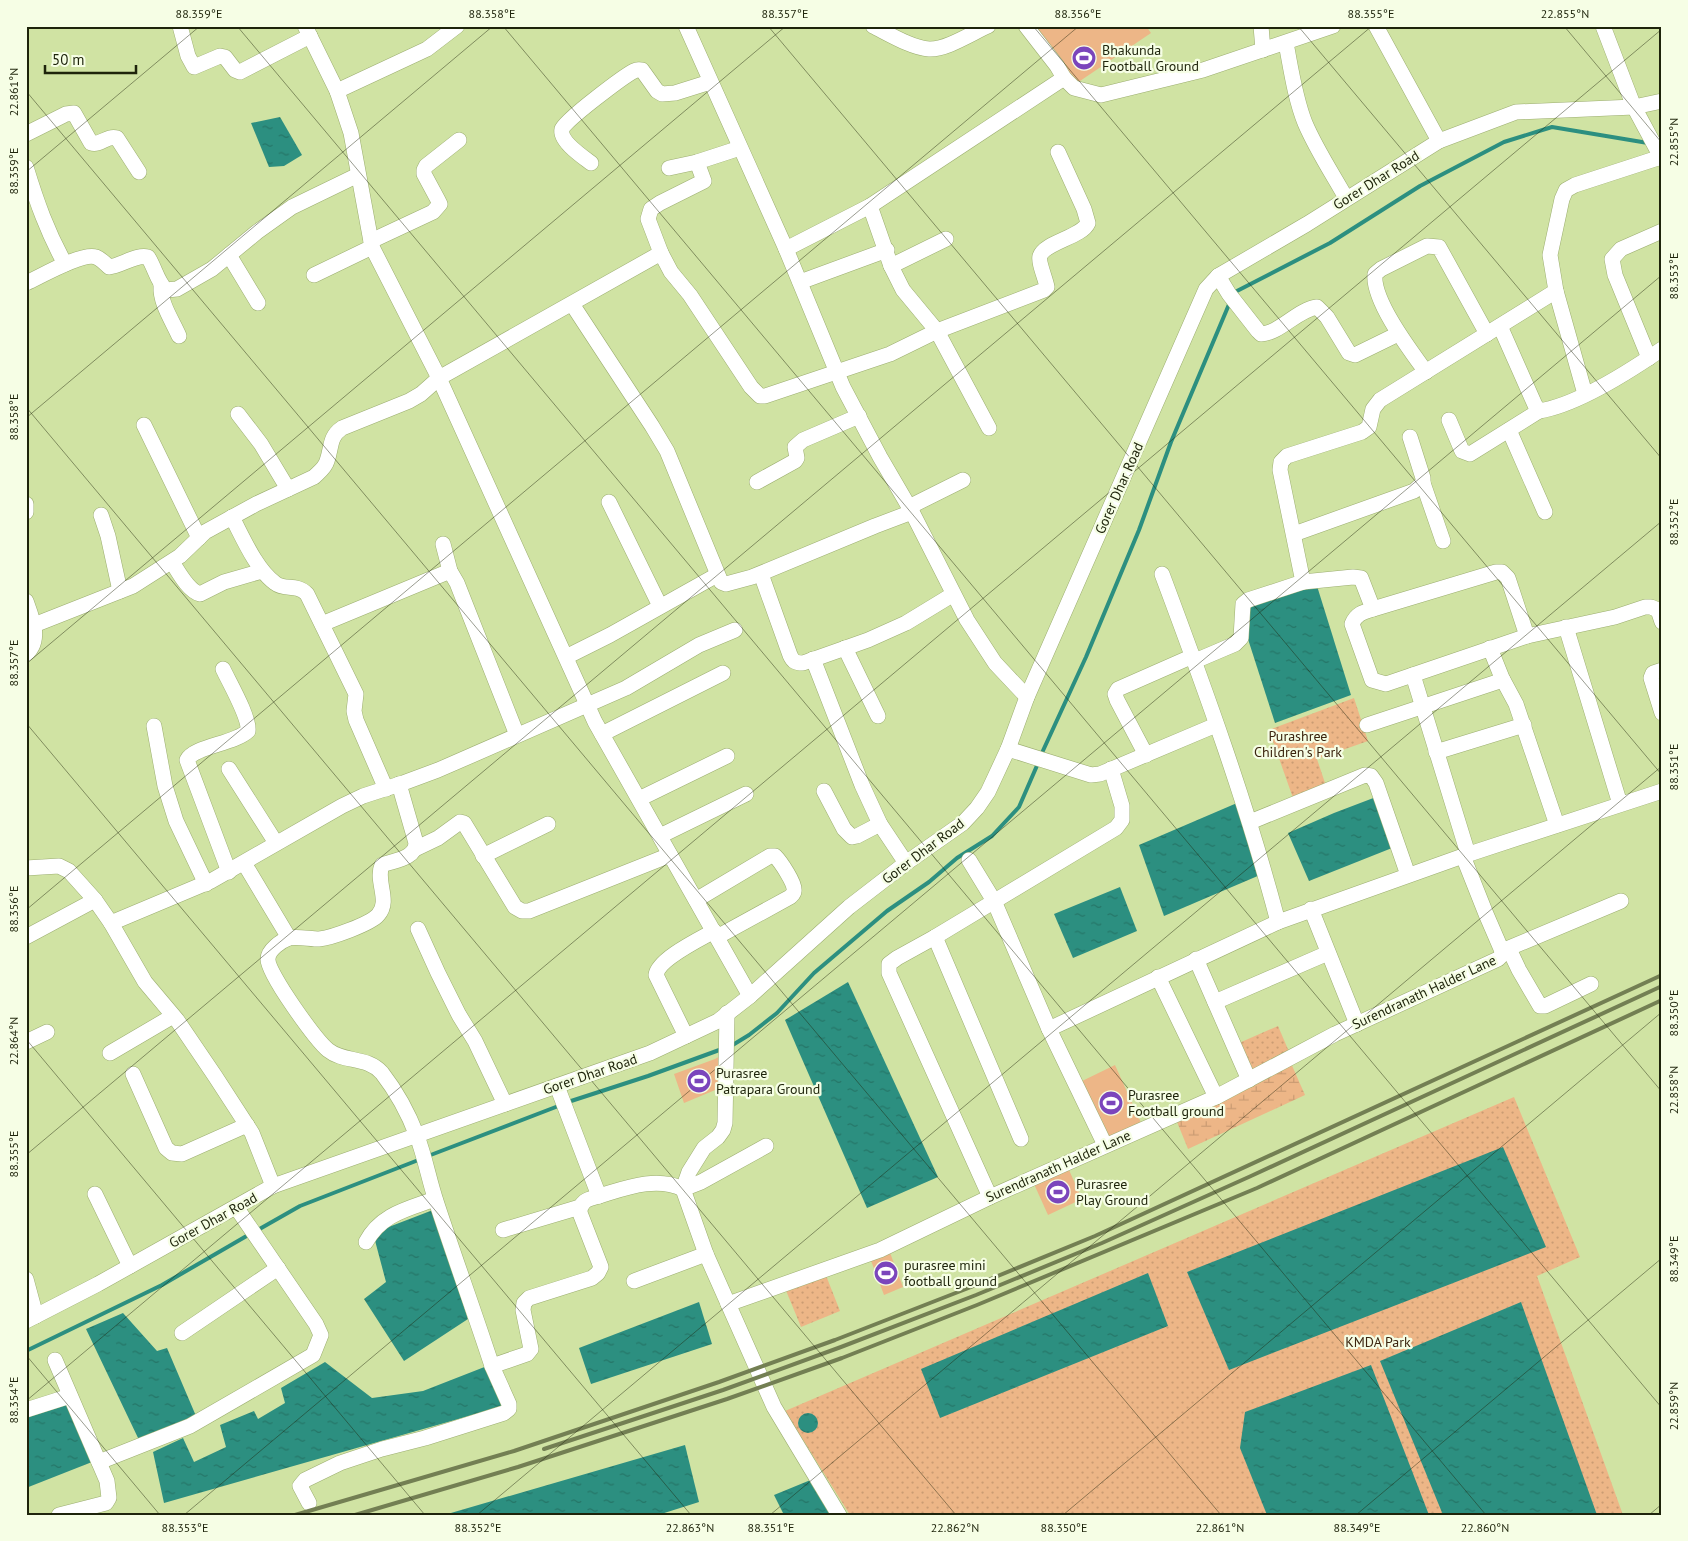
<svg xmlns="http://www.w3.org/2000/svg" width="1688" height="1541" font-family="'PT Sans',sans-serif">
<defs>
<pattern id="wetland-marsh" width="20" height="14" patternUnits="userSpaceOnUse" patternTransform="scale(1.25)"><rect width="20" height="14" fill="#edb687"/><path d="M1 5h8M5 5V1M11 12h8M15 12V8" fill="none" stroke="#cb9c73"/></pattern>
<pattern id="park-dots" width="8" height="8" patternUnits="userSpaceOnUse" patternTransform="scale(1.25)"><rect width="8" height="8" fill="#edb687"/><path d="M2 2h.1M6 6h.1" fill="none" stroke="#cb9c73" stroke-width="1.8" stroke-linecap="round"/></pattern>
<pattern id="water-ripples" width="26" height="14" patternUnits="userSpaceOnUse" patternTransform="scale(1.25)"><rect width="26" height="14" fill="#2c8f80"/><path d="M2 4q2-2 4 0t4 0M15 11q2-2 4 0t4 0" fill="none" stroke="#257567"/></pattern>
</defs>
<rect width="100%" height="100%" fill="#d0e3a3"/>
<polygon fill="url(#wetland-marsh)" points="1290,1061 1305,1095 1188,1149 1175,1117"/>
<g fill="url(#park-dots)">
<polygon points="1354,698 1368,741 1317,759 1326,786 1293,798 1269,730"/>
<polygon points="1278,1026 1290,1054 1252,1074 1239,1043"/>
<polygon points="1514,1097 1580,1257 1537,1276 1623,1515 850,1515 785,1411"/>
<polygon points="825,1273 840,1311 801,1327 785,1288"/>
</g>
<g fill="#edb687">
<polygon points="1019,26 1146,26 1151,33 1077,83"/>
<polygon points="722,1055 720,1088 684,1103 674,1074 715,1059"/>
<polygon points="1115,1065 1142,1125 1107,1141 1080,1082"/>
<polygon points="1069,1170 1082,1199 1048,1215 1034,1184"/>
<polygon points="889,1250 903,1287 884,1295 870,1258"/>
</g>
<g fill="url(#water-ripples)">
<polygon points="280,117 302,155 284,166 269,167 251,123"/>
<polygon points="1304,585 1317,586 1351,695 1275,723 1247,636 1247,606"/>
<polygon points="1376,797 1392,848 1309,881 1288,833 1334,813"/>
<polygon points="1237,803 1260,875 1164,916 1139,845"/>
<polygon points="1120,887 1137,931 1073,958 1054,914"/>
<polygon points="848,982 938,1177 867,1208 785,1020"/>
<polygon points="1503,1147 1546,1247 1229,1370 1187,1272"/>
<polygon points="433,1210 468,1319 404,1361 364,1299 386,1282 373,1233"/>
<polygon points="1148,1273 1168,1326 940,1418 921,1369"/>
<polygon points="699,1302 712,1344 591,1384 579,1348"/>
<polygon points="1521,1302 1597,1515 1443,1515 1380,1361"/>
<polygon points="123,1313 157,1351 167,1348 196,1416 139,1440 86,1329"/>
<polygon points="325,1362 372,1398 423,1391 487,1366 504,1406 164,1503 153,1452 183,1438 194,1462 226,1447 220,1425 254,1411 258,1419 285,1403 281,1388"/>
<polygon points="1371,1365 1429,1515 1267,1515 1240,1448 1245,1412"/>
<polygon points="68,1401 92,1462 26,1488 26,1415"/>
<circle cx="808" cy="1423" r="10"/>
<polygon points="685,1445 699,1502 658,1515 444,1515"/>
<polygon points="813,1479 833,1515 784,1515 774,1495"/>
</g>
<g fill="none" stroke-linecap="round" stroke-linejoin="round">
<g stroke="#2c8f80" stroke-width="4">
<polyline points="1234,294 1235,292 1330,243 1420,186 1504,142 1552,127 1648,143"/>
<polyline points="1041,755 1086,657 1139,530 1171,442 1230,302"/>
<polyline points="731,1046 749,1035 777,1013 814,973 887,911 929,882 957,858 992,836 1019,807 1039,761"/>
<polyline points="568,1102 648,1076 722,1049"/>
<polyline points="428,1156 561,1105"/>
<polyline points="256,1231 300,1206 421,1159"/>
<polyline points="26,1351 162,1285 250,1234"/>
</g>
<defs>
<g id="minor">
<polyline points="180,26 188,56 194,67 220,56 225,57 235,70 240,72 310,36"/>
<polyline points="305,26 337,91 351,133 372,247 439,378 595,722 750,996"/>
<polyline points="686,26 786,249 843,387 880,457 912,512 967,620 995,663 1027,697"/>
<path d="M873,26c16,8 39,22 56,23 17,1 43,-16 59,-23"/>
<polyline points="1026,26 1057,66 1064,78 1074,88 1101,95 1203,70 1333,26"/>
<polyline points="1261,26 1263,50"/>
<polyline points="1376,26 1439,141"/>
<polyline points="1603,26 1634,107 1662,159"/>
<path d="M1286,43c5,26 9,55 19,80 11,26 27,50 41,75"/>
<polyline points="337,91 427,49 457,26"/>
<path d="M26,134l40,-20 8,-1 17,30c9,3 16,-8 26,-5l22,34"/>
<path d="M740,148l-43,14 7,19 -44,22 -9,6 -3,10 13,34 10,19 19,23 61,92 9,9h5l125,-42 47,-23 107,-41 3,-3c-1,-7 -9,-25 -7,-31 5,-14 42,-19 48,-33l-4,-14 -26,-57"/>
<path d="M591,163c-8,-6 -32,-22 -29,-34 2,-8 62,-53 72,-58 4,-2 3,-1 8,-1l15,21 5,3 13,-1 35,-11"/>
<path d="M26,167c11,36 21,64 39,97"/>
<polyline points="669,168 697,162"/>
<polyline points="870,206 891,266 903,290 937,331 989,428"/>
<polyline points="371,241 433,212 440,204 438,200 424,174 424,170 426,166 459,140"/>
<polyline points="786,249 870,206 1064,78"/>
<polyline points="229,255 258,303"/>
<polyline points="891,266 946,239"/>
<polyline points="314,275 372,247"/>
<path d="M1218,276l11,18 29,37 3,3c19,-1 36,-24 56,-27l10,10 22,36 6,2 43,-21"/>
<polyline points="800,282 887,250"/>
<path d="M26,283c14,-6 56,-31 70,-26 5,2 9,6 13,10 12,-1 27,-13 39,-10 7,11 9,24 18,33l11,-1 35,-20 45,-37 35,-25 66,-32"/>
<path d="M161,286c-1,17 11,34 18,50"/>
<polyline points="1556,291 1585,394"/>
<polyline points="572,304 652,426 667,451 721,582 726,584 752,577 875,526 912,512"/>
<path d="M1500,326l35,79 4,6c39,-6 91,-40 123,-62"/>
<polyline points="1649,358 1615,275 1612,259 1621,249 1662,231"/>
<path d="M1426,372c-16,-22 -54,-72 -51,-98l6,-5 46,-23 12,1 48,87"/>
<polyline points="238,414 261,444 288,489"/>
<polyline points="1449,420 1462,451 1470,454 1539,411"/>
<polyline points="144,425 199,538"/>
<polyline points="1509,430 1545,512"/>
<polyline points="757,482 795,461 797,458 795,447 803,440 859,416"/>
<polyline points="1423,483 1443,541"/>
<polyline points="609,502 660,606"/>
<polyline points="26,504 26,512"/>
<polyline points="909,507 963,480"/>
<polyline points="101,515 108,536 120,591"/>
<path d="M232,517c11,21 24,52 43,66 10,8 21,0 32,11l49,100 -2,17 2,9 30,69"/>
<polyline points="1294,534 1414,491 1423,483 1423,478 1410,437"/>
<polyline points="443,544 450,571 457,583 517,735"/>
<path d="M172,562c6,9 16,29 28,32l24,-12 38,-11"/>
<path d="M761,574l29,81c3,7 6,8 13,8l65,-23 38,-17 46,-28"/>
<path d="M1162,574c43,115 85,230 116,348"/>
<path d="M1303,582l50,-5 8,1 12,31c-10,3 -17,5 -21,15l20,56 14,4 141,-48 88,-19 30,-10h6l7,3 4,12"/>
<path d="M26,601c6,17 16,39 0,53"/>
<polyline points="1373,609 1496,572 1502,572 1508,578 1527,636"/>
<polyline points="322,624 450,571"/>
<path d="M34,625l99,-39 47,-30 25,-24 51,-28 58,-27c5,-5 11,-9 13,-16 5,-14 2,-24 15,-33l67,-27 12,-7 18,-16 222,-125"/>
<polyline points="1566,627 1620,804"/>
<polyline points="845,648 878,716"/>
<polyline points="1490,648 1502,678 1516,704 1557,825"/>
<polyline points="566,657 610,635 717,575"/>
<polyline points="813,659 862,785 880,824 906,863"/>
<polyline points="1195,661 1235,644 1241,638 1243,604 1248,600 1303,582 1280,470 1281,462 1287,456 1362,432 1369,427 1373,409 1380,400 1556,291 1550,255 1562,199 1566,190 1575,185 1661,157"/>
<path d="M223,669c6,13 27,49 25,62 -14,13 -54,15 -61,29l42,112"/>
<polyline points="1662,670 1653,673 1651,678 1662,713"/>
<polyline points="1413,675 1468,854"/>
<polyline points="1367,725 1503,680"/>
<polyline points="154,726 165,786 176,821 206,884"/>
<polyline points="602,734 723,673"/>
<polyline points="1008,749 1091,775 1100,774 1216,725"/>
<polyline points="1436,752 1524,725"/>
<polyline points="1146,755 1117,700 1115,694 1118,689 1193,656"/>
<polyline points="229,769 276,843"/>
<path d="M399,784l17,59c-1,16 -21,17 -34,22 -7,16 9,36 -4,50 -8,9 -47,23 -59,24 -9,0 -22,-3 -30,-1 -8,3 -21,12 -21,21 -1,14 48,81 60,91 16,13 39,6 54,23 14,18 27,42 35,63 8,21 12,44 19,65 18,55 38,110 56,165"/>
<polyline points="824,791 844,829 852,837 857,836 880,824"/>
<polyline points="639,799 727,756"/>
<polyline points="1250,822 1365,775 1371,776 1376,783 1408,875"/>
<polyline points="660,836 746,794"/>
<polyline points="415,849 438,838 460,822 464,823 515,907 522,911 529,911 670,855"/>
<polyline points="483,856 548,824"/>
<polyline points="969,860 994,901 1049,1029 1105,1145"/>
<polyline points="244,863 289,938"/>
<polyline points="26,868 59,866 69,871 95,900 111,923 145,982 177,1020 215,1076 252,1133 273,1186"/>
<path d="M696,900l74,-44h5c5,5 21,28 19,35 0,3 -2,4 -4,6l-73,40"/>
<polyline points="1311,909 1357,1024"/>
<polyline points="111,923 211,881 342,806 363,796 403,783 438,770 626,688 699,645 735,630"/>
<polyline points="418,929 438,973 459,1015 475,1041 505,1104"/>
<polyline points="26,937 95,900"/>
<polyline points="935,937 1021,1139"/>
<polyline points="1509,949 1519,970 1540,1006 1545,1006 1591,984"/>
<polyline points="1502,951 1621,901"/>
<polyline points="1196,959 1249,1080"/>
<polyline points="1158,977 1216,1097"/>
<polyline points="1215,1002 1328,953"/>
<polyline points="727,1013 725,1123 723,1130 718,1137 704,1148 689,1172 683,1189 706,1254 774,1407 839,1515"/>
<polyline points="1049,1029 1278,922 1463,856 1662,791"/>
<path d="M686,1036l-30,-61c2,-16 44,-36 58,-44"/>
<polyline points="26,1042 47,1032"/>
<polyline points="110,1053 173,1016"/>
<polyline points="133,1074 166,1148 172,1153 182,1154 247,1125"/>
<path d="M557,1086l42,110c27,-8 57,-20 84,-7l18,-7 65,-36"/>
<polyline points="95,1194 130,1266"/>
<polyline points="990,1197 889,973 889,964 897,958 935,937 1116,828 1122,820 1122,806 1111,769"/>
<polyline points="503,1230 580,1207"/>
<path d="M366,1242c15,-28 42,-33 69,-43"/>
<polyline points="26,1279 36,1316"/>
<polyline points="634,1281 706,1254"/>
<polyline points="728,1304 880,1250 990,1197 1216,1097 1335,1034 1498,959 1502,955 1502,951 1486,914 1463,856"/>
<polyline points="26,1321 98,1284 273,1186 650,1053 718,1021 750,996 849,907 906,863 963,823 977,808 988,792 1008,749 1027,697 1206,289 1218,276 1307,224 1439,141 1516,112 1634,107 1662,101"/>
<polyline points="182,1333 278,1268"/>
<polyline points="55,1360 107,1481 109,1498 106,1503 59,1515"/>
<polyline points="26,1410 70,1396"/>
<polyline points="99,1462 190,1426 313,1355 321,1335 316,1324 236,1207"/>
<path d="M309,1503l-9,-17 5,-6 35,-17 42,-14 43,-11 79,-25 5,-4v-5l-17,-38 35,-12 4,-5 -8,-39 1,-7 5,-5 63,-20 6,-5 3,-6 -21,-54c0,-13 9,-14 19,-17"/>
</g>
</defs>
<use href="#minor" stroke="#9cae70" stroke-width="16"/>
<use href="#minor" stroke="#fff" stroke-width="15"/>
<g stroke="#737f53" stroke-width="4">
<polyline points="544,1449 723,1390 841,1347 976,1295 1102,1243 1251,1176 1662,986"/>
<polyline points="295,1515 514,1451 719,1382 835,1340 971,1287 1095,1236 1662,975"/>
<polyline points="355,1515 518,1467 727,1399 842,1358 977,1305 1257,1188 1662,1000"/>
</g>
</g>
<path fill="none" stroke="#1e240b" stroke-width="1" stroke-opacity="0.45" d="M237,26l1249,1489M503,26l1159,1382M768,26l894,1066M1033,26l629,749M1298,26l364,433M1564,26l98,117M26,91l1195,1424M26,172l174,-146M26,407l930,1108M26,418l467,-392M26,664l760,-638M26,723l665,792M26,910l1053,-884M26,1039l399,476M26,1155l1346,-1129M26,1355l134,160M26,1401l1636,-1372M184,1515l1478,-1240M477,1515l1185,-994M770,1515l892,-749M1063,1515l599,-503M1356,1515l306,-257M1649,1515l13,-11"/>
<defs>
<symbol id="stadium-disc" viewBox="-11 -11 22 22"><circle r="9.5" fill="#7b45bc" stroke="#f6fee5"/><path d="M0-5a6.5 5 0 1 0 0 10a6.5 5 0 1 0 0-10ZM-3.5-1.8h7v3.6h-7Z" fill="#fff"/></symbol>
</defs>
<g fill-rule="evenodd">
<use href="#stadium-disc" x="1070" y="44" width="28" height="28"/>
<use href="#stadium-disc" x="685" y="1067" width="28" height="28"/>
<use href="#stadium-disc" x="1097" y="1089" width="28" height="28"/>
<use href="#stadium-disc" x="1044" y="1178" width="28" height="28"/>
<use href="#stadium-disc" x="872" y="1259" width="28" height="28"/>
</g>
<g text-anchor="middle" stroke-width="4.5" stroke-linejoin="round" paint-order="stroke">
<g font-size="14" fill="#1e240b" stroke="#f6fee5" text-anchor="start">
<text x="1102" y="55">Bhakunda<tspan x="1102" dy="16">Football Ground</tspan></text>
<text x="716" y="1078">Purasree<tspan x="716" dy="16">Patrapara Ground</tspan></text>
<text x="1128" y="1100">Purasree<tspan x="1128" dy="16">Football ground</tspan></text>
<text x="1076" y="1189">Purasree<tspan x="1076" dy="16">Play Ground</tspan></text>
<text x="904" y="1270">purasree mini<tspan x="904" dy="16">football ground</tspan></text>
</g>
<g font-size="14" fill="#1e240b" stroke="#f6fee5">
<text transform="translate(1376 180) rotate(-32)" y="5">Gorer Dhar Road</text>
<text transform="translate(1119 488) rotate(-66)" y="5">Gorer Dhar Road</text>
<text transform="translate(923 851) rotate(-37)" y="5">Gorer Dhar Road</text>
<text transform="translate(1424 992) rotate(-25)" y="5">Surendranath Halder Lane</text>
<text transform="translate(590 1074) rotate(-19)" y="5">Gorer Dhar Road</text>
<text transform="translate(1058 1166) rotate(-24)" y="5">Surendranath Halder Lane</text>
<text transform="translate(213 1220) rotate(-29)" y="5">Gorer Dhar Road</text>
</g>
<g font-size="14" fill="#3c250f" stroke="#f6fee5">
<text x="1298" y="741">Purashree<tspan x="1298" dy="16">Children's Park</tspan></text>
<text x="1378" y="1347">KMDA Park</text>
</g>
</g>
<rect width="1688" height="1541" fill="none" stroke="#f6fee5" stroke-width="55"/>
<path d="M45 65v8h91v-8" fill="none" stroke="#1e240b" stroke-width="2.5"/>
<text x="52" y="65" font-size="15" fill="#1e240b" stroke="#f6fee5" stroke-width="4" paint-order="stroke">50 m</text>
<rect x="28" y="28" width="1632" height="1486" fill="none" stroke="#1e240b" stroke-width="2"/>
<g font-size="12" text-anchor="middle" fill="#1e240b">
<text x="199" y="18">88.359°E</text>
<text x="492" y="18">88.358°E</text>
<text x="785" y="18">88.357°E</text>
<text x="1078" y="18">88.356°E</text>
<text x="1371" y="18">88.355°E</text>
<text x="1565" y="18">22.855°N</text>
<text transform="translate(14 92) rotate(-90)" y="4">22.861°N</text>
<text transform="translate(1674 142) rotate(-90)" y="4">22.855°N</text>
<text transform="translate(14 171) rotate(-90)" y="4">88.359°E</text>
<text transform="translate(1674 276) rotate(-90)" y="4">88.353°E</text>
<text transform="translate(14 417) rotate(-90)" y="4">88.358°E</text>
<text transform="translate(1674 522) rotate(-90)" y="4">88.352°E</text>
<text transform="translate(14 663) rotate(-90)" y="4">88.357°E</text>
<text transform="translate(1674 767) rotate(-90)" y="4">88.351°E</text>
<text transform="translate(14 909) rotate(-90)" y="4">88.356°E</text>
<text transform="translate(1674 1013) rotate(-90)" y="4">88.350°E</text>
<text transform="translate(14 1041) rotate(-90)" y="4">22.864°N</text>
<text transform="translate(1674 1090) rotate(-90)" y="4">22.858°N</text>
<text transform="translate(14 1154) rotate(-90)" y="4">88.355°E</text>
<text transform="translate(1674 1259) rotate(-90)" y="4">88.349°E</text>
<text transform="translate(14 1400) rotate(-90)" y="4">88.354°E</text>
<text transform="translate(1674 1406) rotate(-90)" y="4">22.859°N</text>
<text x="185" y="1532">88.353°E</text>
<text x="478" y="1532">88.352°E</text>
<text x="690" y="1532">22.863°N</text>
<text x="771" y="1532">88.351°E</text>
<text x="955" y="1532">22.862°N</text>
<text x="1064" y="1532">88.350°E</text>
<text x="1220" y="1532">22.861°N</text>
<text x="1357" y="1532">88.349°E</text>
<text x="1485" y="1532">22.860°N</text>
</g>
</svg>
